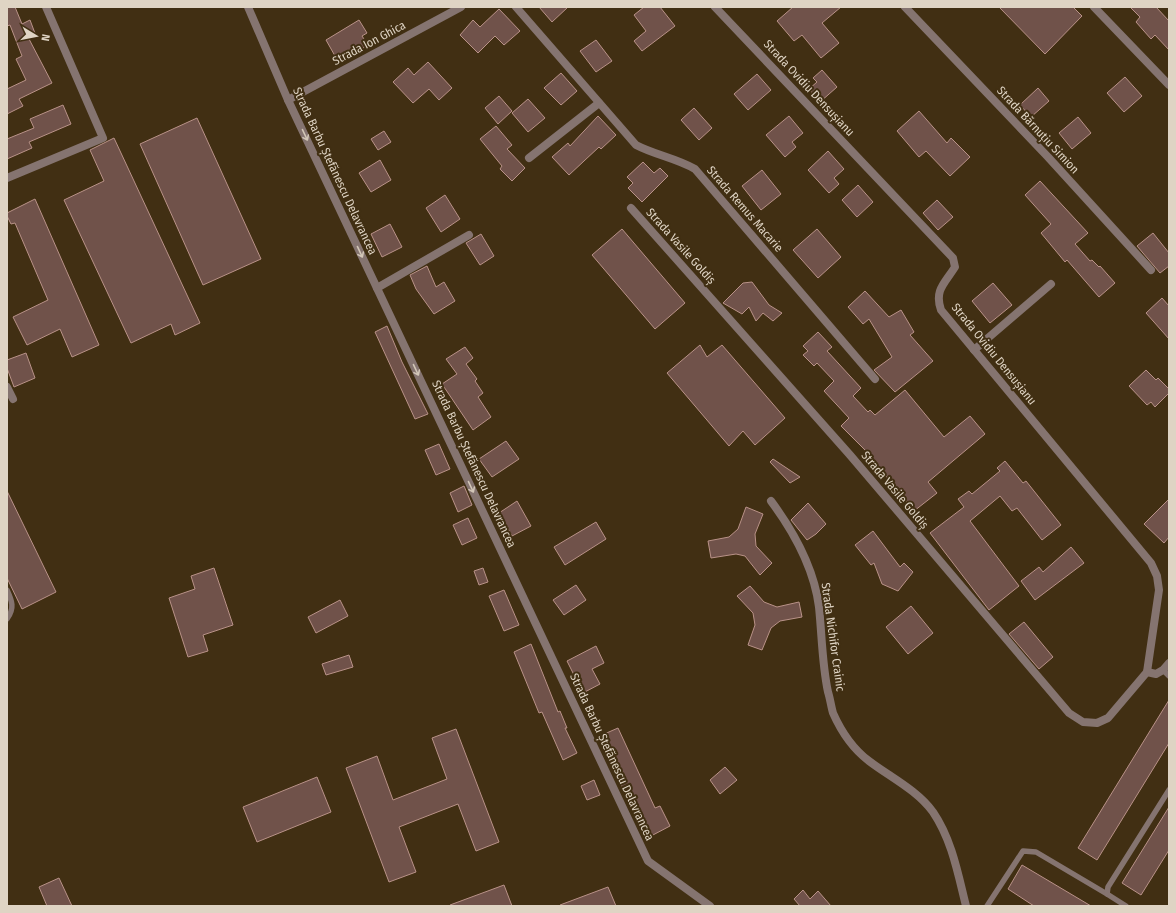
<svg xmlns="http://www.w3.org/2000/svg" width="1176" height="913" font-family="'Fira Sans Condensed',sans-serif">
<rect width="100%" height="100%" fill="#412f13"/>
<g fill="#70524a" stroke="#b99288">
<polygon points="7,7 15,7 22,24 30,20 36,36 29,39 52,83 19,99 23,106 7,114 7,89 26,80 16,59 22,56 10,25 7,26"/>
<polygon points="539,7 568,7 552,22"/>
<polygon points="644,7 660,7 675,26 642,51 634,41 646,31 634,15"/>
<polygon points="793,7 841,7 822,23 839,43 821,58 802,35 794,41 777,21"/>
<polygon points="999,7 1073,7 1082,16 1045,54"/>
<polygon points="1130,7 1156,7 1169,21 1169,50 1155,35 1151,39 1136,22 1140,17"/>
<polygon points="499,9 520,31 504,45 495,36 478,53 460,35 473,20 480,27"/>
<polygon points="359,20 367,33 362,36 368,45 339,63 326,40"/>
<polygon points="596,40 612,61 596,72 580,51"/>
<polygon points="428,62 452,88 439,100 429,89 413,103 393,82 408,68 414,75"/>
<polygon points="822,70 837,87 820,102 809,89 817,82 813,78"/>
<polygon points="561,73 577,91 561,105 544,88"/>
<polygon points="757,74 771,90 748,110 734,94"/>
<polygon points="1125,77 1142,96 1124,112 1107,93"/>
<polygon points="1038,88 1049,101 1031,117 1020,105"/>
<polygon points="499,96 512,111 498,124 485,108"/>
<polygon points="528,99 545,118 528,132 512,113"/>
<polygon points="63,105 71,124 29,142 32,148 7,159 7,139 34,128 30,119"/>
<polygon points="694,108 712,128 699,140 681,120"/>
<polygon points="919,111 947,143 951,138 970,157 950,176 926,151 919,157 897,131"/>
<polygon points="598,116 616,135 601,149 599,147 569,175 552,157 568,143 570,146"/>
<polygon points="789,116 803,133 792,142 796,147 785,157 766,135"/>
<polygon points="1078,117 1091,133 1072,149 1059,133"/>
<polygon points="197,118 261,259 203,285 140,144"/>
<polygon points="496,126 512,145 507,149 525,168 512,181 500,169 502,166 480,139"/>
<polygon points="384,131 391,142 378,150 371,139"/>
<polygon points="114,138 200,323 175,335 171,324 131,343 64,200 104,181 90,150"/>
<polygon points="828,151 844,169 834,178 839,184 829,193 808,170"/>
<polygon points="380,160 391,180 371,192 359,173"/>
<polygon points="643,162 654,173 660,168 668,176 642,202 628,188 633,183 627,177"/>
<polygon points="762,170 781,194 761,210 742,186"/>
<polygon points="1040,181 1088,233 1075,244 1090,261 1092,260 1099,267 1100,266 1115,283 1099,297 1067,260 1065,262 1041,233 1051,224 1025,195"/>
<polygon points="858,185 873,202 857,217 842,200"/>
<polygon points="445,195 460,219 441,232 426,208"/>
<polygon points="35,199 99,345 72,357 60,329 27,345 13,317 48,300 15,223 11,224 7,216 7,213"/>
<polygon points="937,200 953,217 938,230 923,213"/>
<polygon points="390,224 402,247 382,257 371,234"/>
<polygon points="622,229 685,303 655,329 592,255"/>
<polygon points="817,229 841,257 818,278 793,250"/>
<polygon points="1153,233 1169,253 1169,266 1160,273 1137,246"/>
<polygon points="481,234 494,256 480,265 466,243"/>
<polygon points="427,266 436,287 444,282 455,301 434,314 416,289 410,275"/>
<polygon points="752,282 769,305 782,313 773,321 763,313 756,321 749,307 742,314 723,303 743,283"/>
<polygon points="993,283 1012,305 990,323 972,301"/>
<polygon points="865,291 889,317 901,310 914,332 910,335 933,361 895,392 874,370 892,357 869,319 863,324 848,307"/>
<polygon points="1162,298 1169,306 1169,339 1146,313"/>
<polygon points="387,326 402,362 428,414 415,419 375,332"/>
<polygon points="818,332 832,347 827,351 861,388 853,396 868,412 870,410 875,415 905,390 944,437 970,416 985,434 928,482 937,493 914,511 865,450 841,426 849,418 824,391 834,381 817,363 814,366 803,355 808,351 803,346"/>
<polygon points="700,345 707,357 722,345 785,418 755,445 743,431 729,446 667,373"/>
<polygon points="465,347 473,358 466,364 477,379 475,381 483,393 478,397 491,417 473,430 442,384 457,374 446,359"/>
<polygon points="26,353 35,378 14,387 7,368 7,360"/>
<polygon points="1146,370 1156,380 1158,378 1169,389 1169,393 1155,407 1151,402 1147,405 1129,386"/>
<polygon points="506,441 519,459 492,477 479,459"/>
<polygon points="439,444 450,469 436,475 425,450"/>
<polygon points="773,459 800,477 790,483 770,462"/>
<polygon points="1005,461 1023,483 1026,481 1061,525 1042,540 1017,508 1012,511 1000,496 970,521 1019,586 989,610 930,533 964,507 958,499 969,491 972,494 1000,471 997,468"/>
<polygon points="464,486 472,505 458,512 450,493"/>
<polygon points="7,491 56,592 22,609 7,578"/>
<polygon points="1169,499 1169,537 1164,543 1144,524"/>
<polygon points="517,501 531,526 512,536 499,513"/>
<polygon points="808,503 826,524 816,534 807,540 791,520"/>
<polygon points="746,507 763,514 755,534 756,546 772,563 760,575 745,556 736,554 711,558 708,541 729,537 738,529"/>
<polygon points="468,518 477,538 462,545 453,525"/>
<polygon points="596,522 606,539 565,565 554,547"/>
<polygon points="873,531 900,567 904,563 913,572 898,591 882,584 874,563 871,565 855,545"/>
<polygon points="1071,547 1084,563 1035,600 1021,581 1039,567 1043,572"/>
<polygon points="214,568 233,625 203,635 208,651 188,657 169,598 195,589 191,576"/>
<polygon points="483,568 488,582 479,585 474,571"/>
<polygon points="576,585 586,600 564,615 553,600"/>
<polygon points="750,586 764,602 777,607 799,602 802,617 780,621 771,628 762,650 748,645 755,625 753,613 737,596"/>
<polygon points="504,590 519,625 504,631 489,596"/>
<polygon points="340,600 348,616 316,633 308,617"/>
<polygon points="911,606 933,633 908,654 886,627"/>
<polygon points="1024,622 1053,657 1039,669 1009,634"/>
<polygon points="531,644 558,712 560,711 567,728 565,728 577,753 563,760 542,712 539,713 514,652"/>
<polygon points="596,646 604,663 592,669 600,684 583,693 567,661"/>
<polygon points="349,655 353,667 326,675 322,664"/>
<polygon points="1169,700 1169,743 1097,860 1078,848"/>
<polygon points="618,728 655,808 660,806 670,826 651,836 633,798 629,800 610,763 614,761 602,735"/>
<polygon points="456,729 499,842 476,851 458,804 399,827 416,872 389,882 346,768 377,756 393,800 447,779 432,738"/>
<polygon points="725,767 737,780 720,794 710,780"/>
<polygon points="317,777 331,812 257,842 243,807"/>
<polygon points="594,780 600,795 587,800 581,786"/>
<polygon points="1169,807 1169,850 1141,895 1122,883"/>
<polygon points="1022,865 1091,906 1034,906 1008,889"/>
<polygon points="59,878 72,906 47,906 39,887"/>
<polygon points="504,885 512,906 451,906 450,905"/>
<polygon points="608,887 616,906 560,906 560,905"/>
<polygon points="803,890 810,899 818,891 831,906 800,906 794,899"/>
</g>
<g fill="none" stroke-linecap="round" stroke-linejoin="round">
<g stroke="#857470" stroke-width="5.5">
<path d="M7,590c5,11 8,18 0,29"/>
<polyline points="1163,670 1169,676"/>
<polyline points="987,906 1023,851 1036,852 1107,894"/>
<polyline points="1126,906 1107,894 1108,887 1169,790"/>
</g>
<g stroke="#857470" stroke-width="8">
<polyline points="248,7 288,100 648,861 710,906"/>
<path d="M516,7l120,138c19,10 40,13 59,24l180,210"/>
<polyline points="905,7 1048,157 1151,270"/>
<polyline points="1094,7 1169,85"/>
<polyline points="288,100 461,7"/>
<polyline points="529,158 599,103"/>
<polyline points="7,178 103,138 46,7"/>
<path d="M631,208l219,247 219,258 14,9 14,1 11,-5 39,-46 12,-82 -2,-14 -6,-13 -210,-253c-7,-20 4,-27 14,-43l-2,-9 -238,-251"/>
<polyline points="377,288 469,235"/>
<polyline points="974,350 1051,284"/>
<polyline points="7,387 13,399"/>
<path d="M771,501c23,31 43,67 48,106 3,29 3,57 9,85 2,6 3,14 5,21 8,18 20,36 36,48 21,16 48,29 64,51 19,28 25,62 33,94"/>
<polyline points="1147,672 1156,674 1163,670 1169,663"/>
</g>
</g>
<defs><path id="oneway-shaft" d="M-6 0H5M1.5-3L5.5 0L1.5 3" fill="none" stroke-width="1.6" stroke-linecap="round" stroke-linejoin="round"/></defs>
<g stroke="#d2c6b7">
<use href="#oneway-shaft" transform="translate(305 135) rotate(65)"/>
<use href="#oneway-shaft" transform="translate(360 252) rotate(65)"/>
<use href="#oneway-shaft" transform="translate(416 370) rotate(65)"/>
<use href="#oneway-shaft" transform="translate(471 487) rotate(65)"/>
</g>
<g text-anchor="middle" stroke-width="4" stroke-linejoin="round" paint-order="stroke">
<g font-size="12" fill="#dfd4c4" stroke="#412f13">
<text transform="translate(369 43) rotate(-28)" y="4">Strada Ion Ghica</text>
<text transform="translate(809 88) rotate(47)" y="4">Strada Ovidiu Densușianu</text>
<text transform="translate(1038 130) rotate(47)" y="4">Strada Bărnuțiu Simion</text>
<text transform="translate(335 171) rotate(65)" y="4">Strada Barbu Ștefănescu Delavrancea</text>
<text transform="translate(745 209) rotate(49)" y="4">Strada Remus Macarie</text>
<text transform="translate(681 246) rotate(48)" y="4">Strada Vasile Goldiș</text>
<text transform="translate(994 354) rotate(51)" y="4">Strada Ovidiu Densușianu</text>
<text transform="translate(474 464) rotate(65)" y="4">Strada Barbu Ștefănescu Delavrancea</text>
<text transform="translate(895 490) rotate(50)" y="4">Strada Vasile Goldiș</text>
<text transform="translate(833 637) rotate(82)" y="4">Strada Nichifor Crainic</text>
<text transform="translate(612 757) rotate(65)" y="4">Strada Barbu Ștefănescu Delavrancea</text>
</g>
</g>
<rect width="1176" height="913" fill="none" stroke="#dfd4c4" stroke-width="16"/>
<g transform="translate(36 36) rotate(100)" stroke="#412f13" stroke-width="3" paint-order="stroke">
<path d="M0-3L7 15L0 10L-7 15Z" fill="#dfd4c4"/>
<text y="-6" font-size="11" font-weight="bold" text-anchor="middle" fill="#dfd4c4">N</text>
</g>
</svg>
